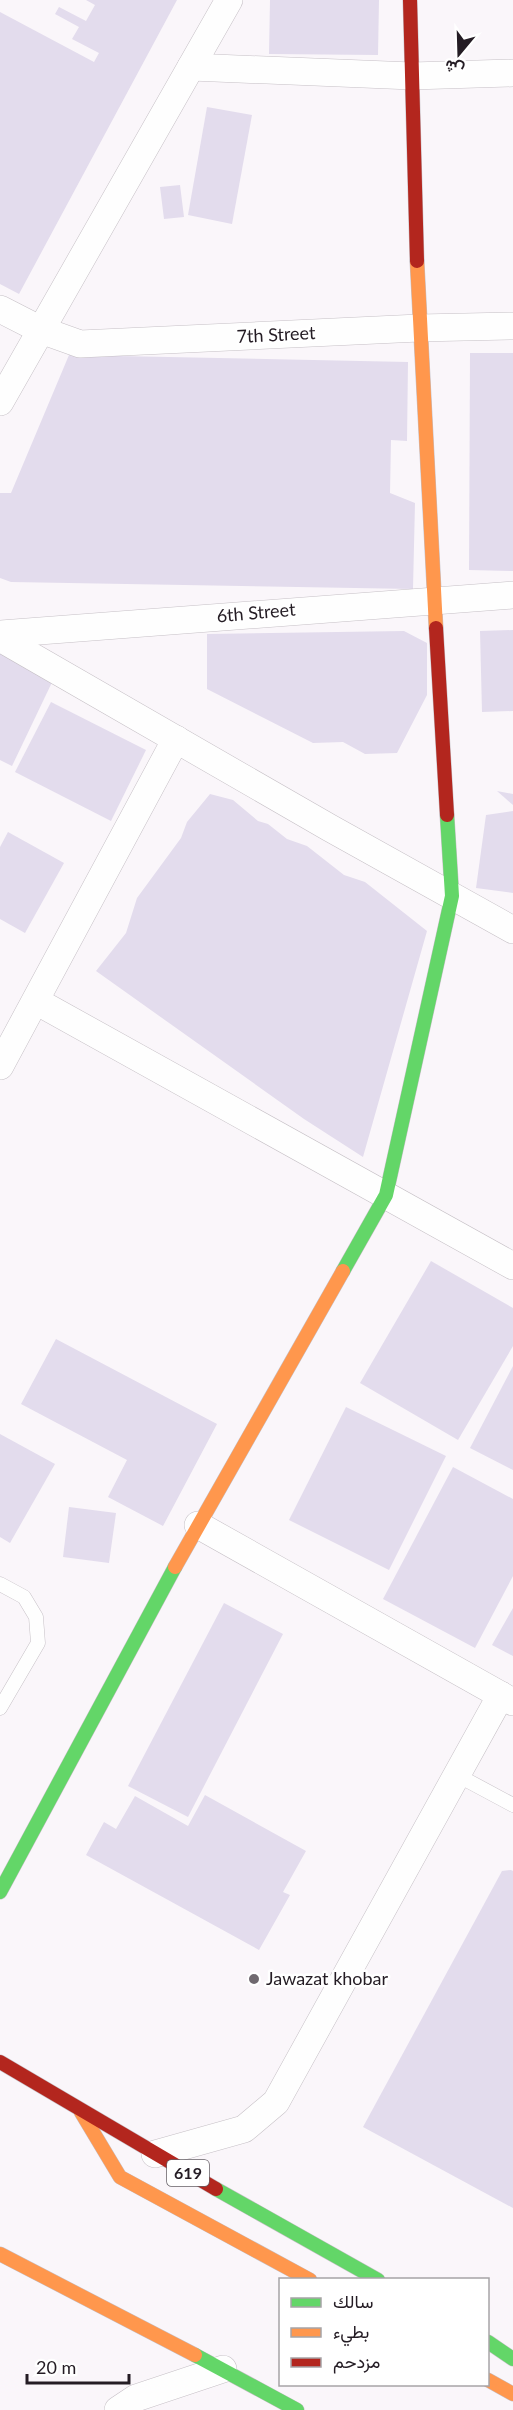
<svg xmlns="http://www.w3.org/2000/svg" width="513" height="2410" font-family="Lato,Vazirmatn,sans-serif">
<rect width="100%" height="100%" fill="#faf6fa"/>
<g fill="#e3dced">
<polygon points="86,0 177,0 19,294 0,284 0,12 94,62 99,53 72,39 79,27 55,14 59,7 86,21 95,5"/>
<polygon points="270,0 379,0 378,55 269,54"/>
<polygon points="207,107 252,115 232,224 188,215"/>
<polygon points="180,185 184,217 164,219 160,187"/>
<polygon points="470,353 513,353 513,571 469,570"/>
<polygon points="69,355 408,362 407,441 391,440 390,493 415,503 413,589 11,582 0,578 0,493 11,493"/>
<polygon points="513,630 513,711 482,712 480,631"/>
<polygon points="404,631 427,643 427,695 397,753 365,754 343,742 313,743 207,689 207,634"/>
<polygon points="0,650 55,676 12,766 0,760"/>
<polygon points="51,702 146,750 111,821 15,772"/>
<polygon points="497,791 513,794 513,805"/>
<polygon points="210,794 233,800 258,821 268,824 287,839 307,846 344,875 365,882 427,931 363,1157 304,1119 96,971 126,933 137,898 181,838 187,822"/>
<polygon points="513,811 513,893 476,888 486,815"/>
<polygon points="8,832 64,863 25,933 0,919 0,847"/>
<polygon points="431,1261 513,1308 513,1346 458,1440 360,1383"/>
<polygon points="56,1339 217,1424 163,1526 108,1497 127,1460 21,1404"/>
<polygon points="513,1366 513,1470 470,1448"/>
<polygon points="346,1407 446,1456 389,1570 289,1520"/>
<polygon points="0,1434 55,1464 10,1543 0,1537"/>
<polygon points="453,1467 513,1499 513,1576 475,1648 383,1599"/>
<polygon points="69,1507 116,1513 109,1563 63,1557"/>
<polygon points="224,1603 283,1634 188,1817 128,1786"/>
<polygon points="513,1608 513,1656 492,1645"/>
<polygon points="205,1795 306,1851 283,1892 290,1895 259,1950 86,1855 104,1822 116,1829 135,1796 188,1826"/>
<polygon points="511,1870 513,1871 513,2208 363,2127 502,1871"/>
</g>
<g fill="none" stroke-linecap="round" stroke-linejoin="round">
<defs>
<g id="lane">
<polyline points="0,1584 24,1597 36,1617 38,1643 0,1708"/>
<polyline points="457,1775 513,1805"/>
</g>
<g id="street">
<polyline points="191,67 412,76 513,73"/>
<polyline points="0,309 41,330 80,344 419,328 513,326"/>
<polyline points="0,402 229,0"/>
<polyline points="0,634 513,595"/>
<polyline points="0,638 330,828 513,930"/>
<polyline points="36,1001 513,1266"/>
<polyline points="0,1066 176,739"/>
<polyline points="198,1525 513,1702"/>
<polyline points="155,2154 244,2129 276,2102 501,1695"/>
<polyline points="118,2410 136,2398 223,2369"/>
</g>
<g id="fast">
<polyline points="343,1271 386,1195 452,896 447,815"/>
<polyline points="0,1892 175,1567"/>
<polyline points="216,2189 378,2280"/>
<polyline points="488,2342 513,2359"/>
<polyline points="195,2355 297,2410"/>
</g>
<g id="slow">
<polyline points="417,261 436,628"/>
<polyline points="175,1567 343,1271"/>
<polyline points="81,2112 120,2177 310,2280"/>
<polyline points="0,2254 195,2355"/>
<polyline points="488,2380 513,2394"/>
</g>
<g id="jam">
<polyline points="410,0 417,261"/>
<polyline points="436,628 447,815"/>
<polyline points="0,2062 216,2189"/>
</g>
</defs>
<use href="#lane" stroke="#c6c0c6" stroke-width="15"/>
<use href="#street" stroke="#c6c0c6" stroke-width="28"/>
<use href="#fast" stroke="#c6c0c6" stroke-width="15"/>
<use href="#slow" stroke="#c6c0c6" stroke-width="15"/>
<use href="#jam" stroke="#c6c0c6" stroke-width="15"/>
<use href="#lane" stroke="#fefefe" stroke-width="14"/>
<use href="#street" stroke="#fefefe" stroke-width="27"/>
<use href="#fast" stroke="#63d668" stroke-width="14"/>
<use href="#slow" stroke="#ff974d" stroke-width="14"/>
<use href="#jam" stroke="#b3261e" stroke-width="14"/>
</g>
<circle fill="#6f686f" stroke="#fff" stroke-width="2" cx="254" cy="1979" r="6"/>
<g text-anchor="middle" stroke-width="5" stroke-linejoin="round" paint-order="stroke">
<rect fill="#fff" stroke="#666066" stroke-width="1.5" x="167" y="2160" width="42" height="26" rx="4.5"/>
<g font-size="16" font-weight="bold" fill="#241c24">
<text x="188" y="2179">619</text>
</g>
<g font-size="18" fill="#241c24" stroke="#fff">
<text transform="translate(276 335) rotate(-3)" y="6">7th Street</text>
<text transform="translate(256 613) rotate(-5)" y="6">6th Street</text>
</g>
<g font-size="18" fill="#241c24" stroke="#fff" text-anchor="start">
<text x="266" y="1985">Jawazat khobar</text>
</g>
</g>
<rect x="279" y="2278" width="210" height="108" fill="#ffffff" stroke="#a7a4a7" stroke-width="1.5"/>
<rect x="291" y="2298" width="30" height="9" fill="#63d668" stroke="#a7a4a7" stroke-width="1.5"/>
<text x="333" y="2308" font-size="18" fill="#241c24">سالك</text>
<rect x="291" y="2328" width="30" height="9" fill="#ff974d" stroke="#a7a4a7" stroke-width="1.5"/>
<text x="333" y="2338" font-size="18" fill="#241c24">بطيء</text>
<rect x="291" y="2358" width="30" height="9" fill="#b3261e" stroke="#a7a4a7" stroke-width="1.5"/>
<text x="333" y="2368" font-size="18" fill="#241c24">مزدحم</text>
<g transform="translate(459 54) rotate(199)" stroke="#ffffff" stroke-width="4.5" paint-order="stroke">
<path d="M0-4.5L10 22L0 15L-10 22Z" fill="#241c24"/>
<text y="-9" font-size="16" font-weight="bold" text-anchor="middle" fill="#241c24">ش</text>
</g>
<path d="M27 2374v9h102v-9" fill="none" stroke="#241c24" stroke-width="3"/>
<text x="36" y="2374" font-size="18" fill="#241c24" stroke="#ffffff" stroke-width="4.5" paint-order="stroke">20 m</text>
</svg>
